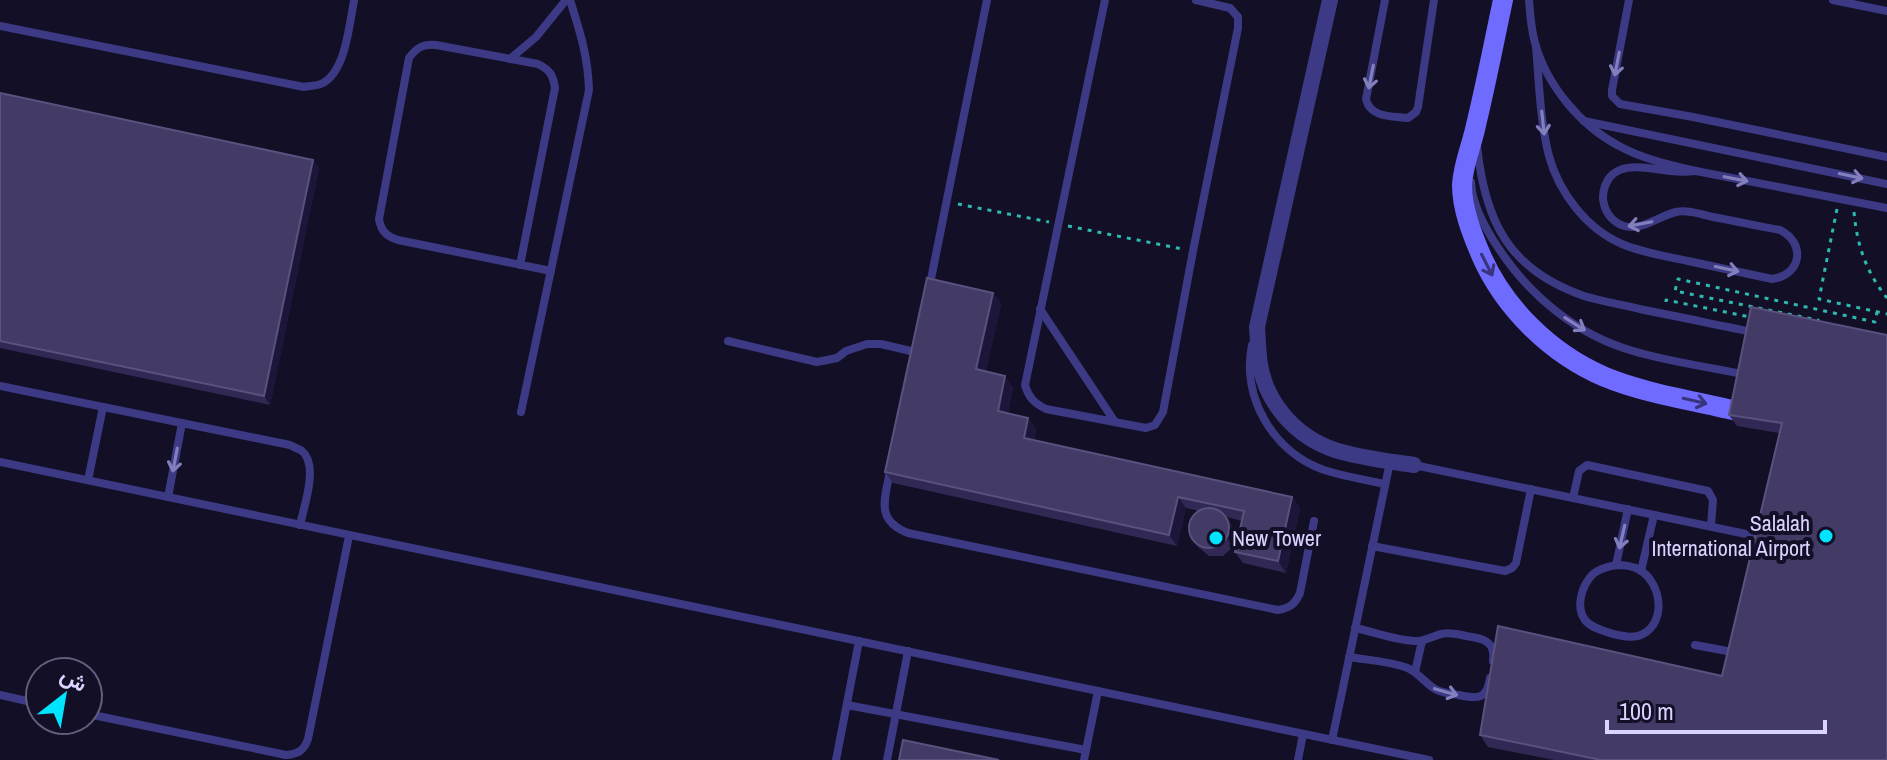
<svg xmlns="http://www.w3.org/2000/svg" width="1887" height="760" font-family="'Archivo Narrow',Vazirmatn,sans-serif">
<rect width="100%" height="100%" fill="#130f26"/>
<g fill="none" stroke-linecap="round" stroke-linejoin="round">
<g stroke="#2fb8b0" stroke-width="3" stroke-dasharray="4 6" stroke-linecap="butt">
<polyline points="958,204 1049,222"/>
<polyline points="1837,209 1819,299 1887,314"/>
<path d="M1854,212c3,33 12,60 33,86"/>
<polyline points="1068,226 1182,249"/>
<polyline points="1666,302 1666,300 1750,317"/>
<polyline points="1817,323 1818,320 1675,291 1678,279 1875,322 1877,312"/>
</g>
<g stroke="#3d3a85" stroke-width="8">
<path d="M1105,0l-80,385c4,13 9,18 21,24l100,19 9,-3 8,-13 30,-161 45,-223v-11l-8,-9 -34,-8"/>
<path d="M1385,0l-19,99c4,19 26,17 42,19l8,-6 2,-5 16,-107"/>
<path d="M1529,0c1,14 2,29 6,43 12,43 46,83 84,103 24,13 51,19 77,25l191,37"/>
<polyline points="1629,0 1612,90 1612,96 1620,104 1693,117 1887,157"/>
<polyline points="1833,0 1887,11"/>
<path d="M0,26l304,61c6,-1 13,-1 19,-4 23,-13 26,-58 31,-82"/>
<path d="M1536,46c3,36 4,75 13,110 10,37 38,73 73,88 21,9 43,12 66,17 28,6 56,12 84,18 30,-4 34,-36 8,-49 -23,-4 -45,-9 -67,-13 -11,-2 -25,-8 -37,-5 -17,4 -34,19 -52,14 -10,-3 -18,-12 -20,-22 -2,-6 -1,-12 1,-18 10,-28 44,-17 66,-15 8,1 16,1 25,0"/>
<polyline points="510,59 536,37 566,0"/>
<polyline points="1584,121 1887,184"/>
<path d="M1477,146c8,76 32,124 107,150 20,6 40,9 60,14 37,7 73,15 109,22"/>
<path d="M1471,182c1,23 15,48 28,67 31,47 78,86 134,102 37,11 76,16 114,24"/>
<path d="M520,265l35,-177c-2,-13 -5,-18 -17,-24l-102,-19c-13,-1 -19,2 -27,13l-30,161c2,12 7,17 19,21l153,31"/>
<polyline points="929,289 987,0"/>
<polyline points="1040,309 1115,422"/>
<polyline points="728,341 817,362 837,358 846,351 867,344 881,344 915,352"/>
<path d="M1252,345c-11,52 21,107 72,125 19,6 41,10 61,14"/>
<path d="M0,386l290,59c1,1 11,5 12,6 17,14 2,55 -2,74"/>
<path d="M521,412l68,-322c-1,-34 -9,-58 -19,-90"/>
<polyline points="0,462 1429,760"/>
<path d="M1414,465l332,69c6,3 11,6 11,14"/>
<path d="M890,471c-5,28 -15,49 18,62l370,77c12,-2 17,-6 22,-17l14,-72"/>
<polyline points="88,480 103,407"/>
<polyline points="168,497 182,423"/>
<polyline points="1573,498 1579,471 1587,465 1592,466 1708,491 1713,500 1711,526"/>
<polyline points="1372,546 1505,571 1512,568 1516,563 1531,489"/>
<path d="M1616,565c9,0 17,1 24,5 21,13 27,51 3,64 -9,5 -21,2 -30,0 -9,-3 -22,-6 -28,-14 -10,-13 -3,-35 8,-46 7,-6 15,-7 23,-9z"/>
<polyline points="1616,565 1628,509"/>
<polyline points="1641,571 1654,515"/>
<path d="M1355,628c20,4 42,13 62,13 9,0 16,-5 24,-7 8,-2 17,0 25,2 16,2 30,5 27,25"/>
<polyline points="1695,645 1727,651 1731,651 1735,647"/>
<path d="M1349,657c18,3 38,4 56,10 12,4 19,15 30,22 7,4 16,5 24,6 18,4 28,5 31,-17"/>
<polyline points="1415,672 1422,641"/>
<polyline points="0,695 40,704"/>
<polyline points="847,705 1086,750"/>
<path d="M88,714l198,41c13,-1 18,-5 22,-16l41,-203"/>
<polyline points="1332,740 1390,462"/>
<polyline points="836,760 859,641"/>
<polyline points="887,760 908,651"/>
<polyline points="1084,760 1098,691"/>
<polyline points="1298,760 1303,734"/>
</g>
<path stroke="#3d3a85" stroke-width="16" d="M1330,0l-73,327c1,12 1,25 3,38 7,39 36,72 75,85 25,8 53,11 79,15"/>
<path stroke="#6f6bff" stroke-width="20" d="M1503,0c-9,42 -17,84 -27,125 -4,20 -13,39 -14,60 0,24 10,49 19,70 23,53 70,99 124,122 41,17 92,24 136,35"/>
</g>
<g fill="#312854">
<polygon points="0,93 319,168 270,405 0,348"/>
<polygon points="993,293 1001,304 986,371 1013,387 1008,413 1028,418 1036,429 1034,440 1292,497 1300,508 1286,573 1243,563 1235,552 1242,521 1227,517 1236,534 1233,547 1223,556 1209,556 1198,547 1192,539 1199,511 1186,508 1177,546 893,483 885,472"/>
<polygon points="1751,307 1887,760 1554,760 1488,747 1480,735 1722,676 1779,433 1737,426 1729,415"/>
</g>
<g fill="#1d163a">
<polygon points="313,160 319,168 270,405 264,396"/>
<polygon points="993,293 1001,304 984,381 976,369"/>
<polygon points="1005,376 1013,387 1006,422 998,411"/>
<polygon points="1028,418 1036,429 1032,449 1024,438"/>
<polygon points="1178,497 1186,508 1177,546 1169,535"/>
<polygon points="1292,497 1300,508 1286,573 1278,561"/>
<polygon points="1224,513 1236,534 1233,547 1227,538"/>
</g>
<g fill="#433a66" stroke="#5a527e" stroke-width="2">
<polygon points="0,93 313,160 264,396 0,341"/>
<polygon points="927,278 993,293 976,369 1005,376 998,411 1028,418 1024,438 1292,497 1278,561 1235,552 1244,511 1178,497 1169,535 885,472"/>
<polygon points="1751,307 1887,335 1887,760 1601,760 1480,735 1498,626 1722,676 1782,423 1729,415"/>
<circle cx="1209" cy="528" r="20"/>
<polygon points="903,740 999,760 899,760"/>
</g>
<defs><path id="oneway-shaft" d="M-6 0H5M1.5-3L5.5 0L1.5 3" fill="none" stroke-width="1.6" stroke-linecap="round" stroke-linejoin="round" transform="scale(2)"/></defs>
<g stroke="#837fbc">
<use href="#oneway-shaft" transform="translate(1617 64) rotate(101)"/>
<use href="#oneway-shaft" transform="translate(1371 77) rotate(101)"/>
<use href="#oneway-shaft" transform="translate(1543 123) rotate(84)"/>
<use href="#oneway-shaft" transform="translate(1851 176) rotate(12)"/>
<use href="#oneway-shaft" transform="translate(1736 179) rotate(11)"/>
<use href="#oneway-shaft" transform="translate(1640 224) rotate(169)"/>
<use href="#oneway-shaft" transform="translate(1727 269) rotate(12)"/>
<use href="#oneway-shaft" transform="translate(1575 324) rotate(32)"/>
<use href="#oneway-shaft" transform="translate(175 460) rotate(101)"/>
<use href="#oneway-shaft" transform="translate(1622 537) rotate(103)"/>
<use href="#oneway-shaft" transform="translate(1446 692) rotate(16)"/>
</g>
<g stroke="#38347d">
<use href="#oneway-shaft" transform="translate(1487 265) rotate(63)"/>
<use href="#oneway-shaft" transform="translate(1695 401) rotate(13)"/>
</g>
<g fill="#00e5ff" stroke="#130f26" stroke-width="3">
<circle cx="1826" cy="536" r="8"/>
<circle cx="1216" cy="538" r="8"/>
</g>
<g text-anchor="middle" stroke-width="8" stroke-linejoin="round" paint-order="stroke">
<g font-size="22" fill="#d9d4ff" stroke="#130f26" text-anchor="end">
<text x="1810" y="531">Salalah<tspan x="1810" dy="25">International Airport</tspan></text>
<text x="1232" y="546" text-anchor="start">New Tower</text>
</g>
</g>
<g transform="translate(64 696) rotate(31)"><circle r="38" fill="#130f26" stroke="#625e7d" stroke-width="2"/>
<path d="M0-6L14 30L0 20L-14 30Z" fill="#00e5ff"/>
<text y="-12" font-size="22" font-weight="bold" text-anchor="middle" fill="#d9d4ff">ش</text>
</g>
<path d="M1607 720v12h218v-12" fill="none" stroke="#d9d4ff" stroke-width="4"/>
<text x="1619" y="720" font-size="24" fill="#d9d4ff" stroke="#130f26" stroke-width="6" paint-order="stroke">100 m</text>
</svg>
